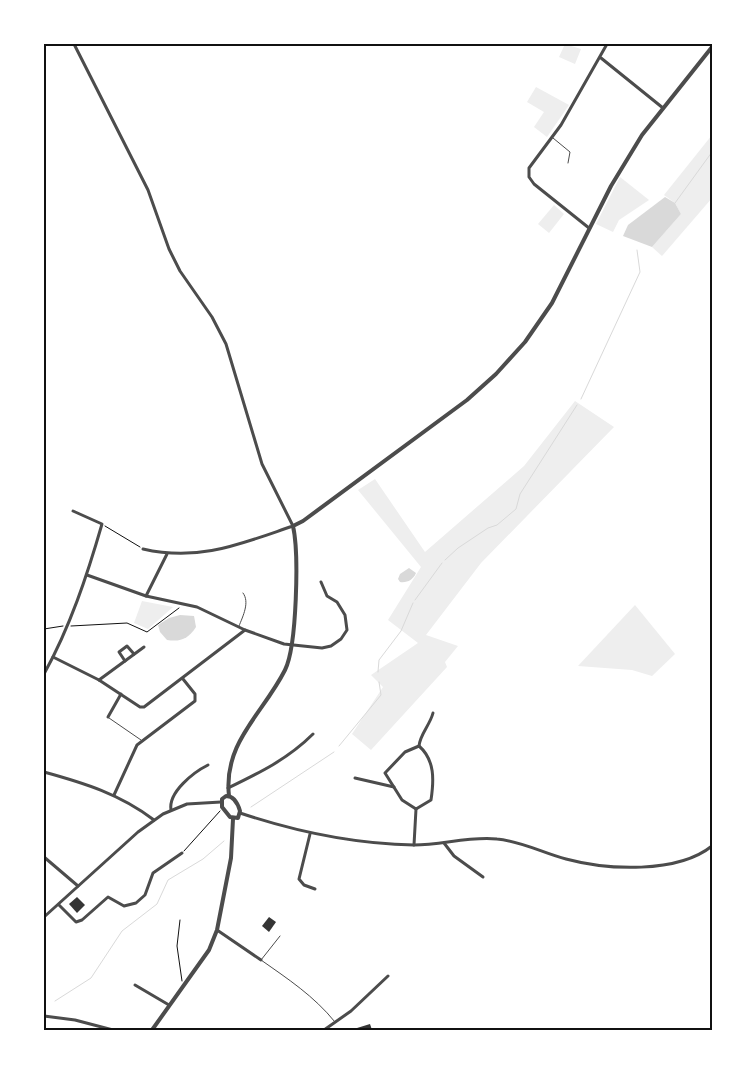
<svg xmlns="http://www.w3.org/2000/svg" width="756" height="1074" font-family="Figtree,sans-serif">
<rect width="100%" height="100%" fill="#fff"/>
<g fill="#eee">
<polygon points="565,44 581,49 575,64 559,57"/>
<polygon points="536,87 569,105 547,137 534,127 544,112 527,102"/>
<polygon points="712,135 712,198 662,256 652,247 681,214 675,203 664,195"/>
<polygon points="620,177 649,200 619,220 613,232 596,224"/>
<polygon points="554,205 564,214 549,233 538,224"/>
<polygon points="575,401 614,427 481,563 426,635 458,646 445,662 447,667 371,750 352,734 383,687 371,675 418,643 388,620 421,567 358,490 375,479 425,552 524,466"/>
<polygon points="142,601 173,607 148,629 134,623"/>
<polygon points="635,605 675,654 652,676 632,670 578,666"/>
</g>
<g fill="#d9d9d9">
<polygon points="665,197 675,203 681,214 652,247 623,236 628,225"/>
<path d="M409,568l7,5c-3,7 -9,10 -16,9l-2,-3 2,-5z"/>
<path d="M180,615l14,1 2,11c-8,12 -15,15 -29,13l-7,-8 -2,-7 11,-7z"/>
</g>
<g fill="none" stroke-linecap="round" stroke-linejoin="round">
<g stroke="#d9d9d9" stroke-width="1">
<polyline points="675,203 712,152"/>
<polyline points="581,399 640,272 637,250"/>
<polyline points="445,560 458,548 488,528 497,525 516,509 520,494 577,405"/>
<polyline points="415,600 442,563"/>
<polyline points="378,672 379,660 401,631 413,603"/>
<polyline points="339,746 381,695 379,682"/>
<polyline points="251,807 334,752"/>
<polyline points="55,1001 91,978 122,931 157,904 168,880 203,859 224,841"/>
</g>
</g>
<g fill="#353535">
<polygon points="77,897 85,905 77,913 69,904"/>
<polygon points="269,917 276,922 269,932 262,926"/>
<polygon points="370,1024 372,1030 358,1030 357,1028"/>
</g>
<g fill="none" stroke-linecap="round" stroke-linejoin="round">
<g stroke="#111" stroke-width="1">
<polyline points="105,526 140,547"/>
<polyline points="71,626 127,623 147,632 179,608"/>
<polyline points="44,629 63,626"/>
<polyline points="184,851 220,811"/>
<polyline points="180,920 177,946 182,981"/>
</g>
<g stroke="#4c4c4c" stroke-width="1">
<polyline points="553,138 570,152 568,163"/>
<path d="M239,626c4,-10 11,-24 4,-33"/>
<polyline points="109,718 141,740"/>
<path d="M280,936l-19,24c27,19 53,36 74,62"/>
</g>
<g stroke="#4c4c4c" stroke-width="3">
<path d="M74,44l74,146 21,59 11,22 32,46 14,27 36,120 31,62c-53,18 -94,36 -150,23"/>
<polyline points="601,58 663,108"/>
<polyline points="589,228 534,184 529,177 529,168 561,125 607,44"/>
<polyline points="87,575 146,596 197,607 245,630 284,644 322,648 331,646 341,639 347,630 345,615 337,602 327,596 321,582"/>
<polyline points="146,596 167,554"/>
<polyline points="53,657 99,680 140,707 144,707 245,630"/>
<polyline points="125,661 119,652 127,646 134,654"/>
<path d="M44,674c26,-47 43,-98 58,-150l-29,-13"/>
<polyline points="99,680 144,647"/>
<polyline points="108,717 121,694"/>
<path d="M419,746c16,14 15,34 12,54l-15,9 -14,-9 -17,-27 20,-21z"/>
<path d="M419,746c1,-12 11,-21 14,-33"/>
<path d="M44,772c40,11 76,22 110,48"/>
<polyline points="355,778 394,787"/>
<path d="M228,788c31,-15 60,-29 85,-54"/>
<polyline points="114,795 137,745 195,701 195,694 183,679"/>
<path d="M171,810c-3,-18 23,-38 37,-45"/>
<path d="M240,813c57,19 114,31 174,32 28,0 55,-9 83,-6 24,2 46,14 69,20 41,11 111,15 146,-13"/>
<polyline points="310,834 299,879 304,885 315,889"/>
<polyline points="444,843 454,856 483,877"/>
<polyline points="414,845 416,809"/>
<polyline points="44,857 78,886"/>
<polyline points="59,905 76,922 82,920 108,897 124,906 136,903 145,895 153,873 182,853"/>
<polyline points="44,917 138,832 163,814 187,804 221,802"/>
<polyline points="217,930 261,960"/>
<polyline points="135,985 169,1005"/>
<polyline points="44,1016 75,1020 113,1030"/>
<polyline points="324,1030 351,1011 388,976"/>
</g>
<g stroke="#4c4c4c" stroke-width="4">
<path d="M226,796c8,0 12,8 14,15l-2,7 -8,-1 -8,-10v-8z"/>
<path d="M229,796c-6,-54 34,-82 56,-126 12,-24 14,-117 8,-144l10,-5 164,-121 29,-26 29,-32 27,-39 59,-117 31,-51 70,-88"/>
<polyline points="152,1030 209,950 217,930 231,858 233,819"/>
</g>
</g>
<rect width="756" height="1074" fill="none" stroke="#ffffff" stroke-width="90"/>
<rect x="45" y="45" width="666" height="984" fill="none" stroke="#111" stroke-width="2"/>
</svg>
